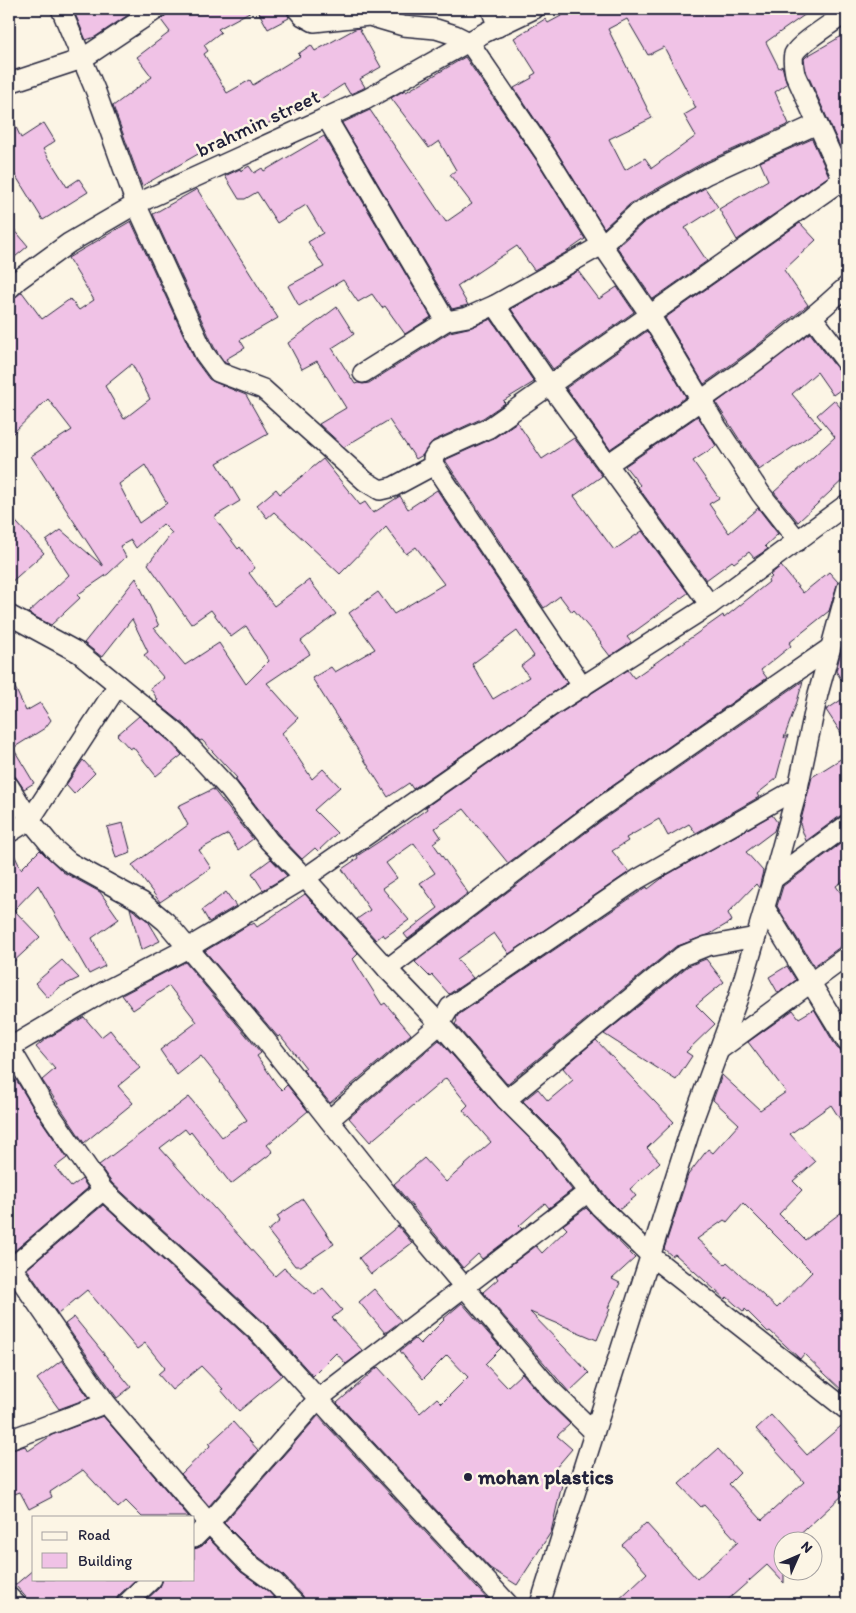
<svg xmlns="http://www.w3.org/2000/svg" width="856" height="1613" font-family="Itim,sans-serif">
<rect width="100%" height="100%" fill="#fcf5e5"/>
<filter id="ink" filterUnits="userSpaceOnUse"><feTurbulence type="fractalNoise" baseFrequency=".02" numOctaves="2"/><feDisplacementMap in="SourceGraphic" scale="10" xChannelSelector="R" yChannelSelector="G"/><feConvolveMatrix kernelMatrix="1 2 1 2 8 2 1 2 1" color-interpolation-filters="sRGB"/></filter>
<g filter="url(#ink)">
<g fill="#f0c2e6" stroke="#22223b" fill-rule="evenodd">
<polygon points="73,9 137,9 95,37 86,40"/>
<polygon points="168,9 255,9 218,29 221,32 204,45 208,51 204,54 227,93 250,80 253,85 300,56 298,54 311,45 315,51 355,29 359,28 381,67 360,79 365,87 362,89 350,94 344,84 305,109 304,107 280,122 278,118 253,132 249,125 142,186 113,106 152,77 137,57 170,32 161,20 167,14"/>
<polygon points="257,9 286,9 289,18 268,29"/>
<path d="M574,9h239l-47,33 13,26 3,-2 5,18 -12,8 14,32 -88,40 -71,40 -26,24 -49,-79 -41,-61 18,-10 -1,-2 5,-3 -22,-35 31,-19 3,4zM627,19l21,36 16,-8 32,61 -12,7 12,21 -44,32 -7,-10 -20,12 -16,-31 43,-21 -44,-89z"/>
<polygon points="847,33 847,146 841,149 806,71 804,59 807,56"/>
<polygon points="465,57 537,161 585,239 565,253 534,270 517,246 457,286 468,305 452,309 342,123 370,110 446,222 472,204 450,175 456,170 439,141 429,148 391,98 405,90 406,92"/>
<polygon points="9,112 21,138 44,123 55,141 43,149 67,187 79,179 88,192 43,220 9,165"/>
<polygon points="324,136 431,317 405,334 385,306 382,308 372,294 358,302 343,280 299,306 288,286 324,267 308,242 323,233 306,205 277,223 257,192 245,199 239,199 225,176 240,169 241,171 249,166 254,173 262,168 264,171"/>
<polygon points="812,139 829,176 737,240 719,209 768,180 760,162"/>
<polygon points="705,188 718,207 685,228 707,261 653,299 617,247 643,223"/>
<polygon points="197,189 278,318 240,340 245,348 226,359 229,364 225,363 214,347 153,214"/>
<path d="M131,221l64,139 14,19 5,3 32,13 22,39 -51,29 23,38 -26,16 24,32 2,-2 15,21 -6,5 25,33 35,-26 27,34 -35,27 9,13 -43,29 31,35 -16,15 30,46 11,-10 17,18 -26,23 23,23 -19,18 -3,-3 -13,11 -23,-24 -44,-56 2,-1 -35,-38 -2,1 -15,-16 -29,-23 2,-2 -8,-12 14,-10 -20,-23 4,-3 -16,-33 -30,38 -18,-14 52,-65 23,48 -5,2 31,37 34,-22 27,41 23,-23 -23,-35 -15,11 -20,-27 -20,14 -43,-60 24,-31 -9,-9 -27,24 -5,-8 -11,6 6,11 -18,17 -31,21 3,3 -29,27 -23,-12 41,-38 -23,-34 15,-11 42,36 -72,-110 41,-26 -24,-31 -39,38v-135l13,-10 20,27 28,-20 9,11 15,-10 -26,-42zM132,364l18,35 -26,20 -19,-33zM145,465l22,38 -28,20 -20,-39z"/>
<polygon points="9,223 28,246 9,262"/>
<polygon points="800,223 816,240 784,270 808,305 754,348 704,384 665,318"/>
<polygon points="578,271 599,299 617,287 634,312 553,369 511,309"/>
<polygon points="337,307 354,334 332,348 355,384 358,383 363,384 369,383 450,332 472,327 491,319 534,382 503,401 505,403 483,418 433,441 423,455 416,459 389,420 344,447 319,424 346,408 317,361 302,369 288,343"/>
<polygon points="647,331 686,397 610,449 566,388"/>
<polygon points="810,333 838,370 842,373 847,374 847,385 833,395 817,372 792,394 821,428 759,470 716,403"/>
<polygon points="834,400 847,415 847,476 798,522 774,492 835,437 817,415"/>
<polygon points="698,416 716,446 693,461 719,498 709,504 729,533 758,508 778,534 765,546 768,549 754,558 749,552 734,563 732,561 706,580 638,487 640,485 625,466"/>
<polygon points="517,422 542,459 574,438 602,476 574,496 614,550 642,531 688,593 627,637 631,642 610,656 600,643 601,642 574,610 572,612 560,596 544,608 445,460 494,438"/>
<path d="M323,459l37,46 5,-3 8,11 27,-17 8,13 29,-19 130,193 -154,106 -4,-6 -21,14 -76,-119 19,-11 4,5 40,-23 -26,-36 29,-21 16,22 50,-30 -28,-37 -10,7 -20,-27 -46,47 -66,-62 -7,6 -10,-13 19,-16 4,5zM517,631l17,25 -13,10 8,11 -36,22 -21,-35z"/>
<polygon points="9,514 44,553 9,584"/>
<polygon points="781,566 803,593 829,572 838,582 829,611 789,643 791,646 761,670 767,678 588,803 508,863 464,809 435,828 441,837 433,843 468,893 408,939 404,934 438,908 420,883 435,873 414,843 386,863 397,878 382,888 409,920 385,937 383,934 376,940 357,919 370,910 342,869 358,858 357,856 403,826 427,809 426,807 559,714 628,670 634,678 723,615 724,618 769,582 768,580 772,577 770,575"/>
<polygon points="847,647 847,689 836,671 841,651"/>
<polygon points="9,675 26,711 40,703 51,720 45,728 13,748 34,783 24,789 15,776 9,775"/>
<polygon points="803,681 797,702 784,738 788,735 776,779 757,794 759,797 696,833 689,824 668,836 659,819 626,838 628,841 612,851 629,872 509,954 494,933 484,940 457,959 473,978 449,994 432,975 430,977 415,962 601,821"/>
<polygon points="847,696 847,742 826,710"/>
<polygon points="139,716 170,742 182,755 156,776 133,747 130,749 117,735"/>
<polygon points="847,755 847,814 840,816 806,841 800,824 812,777"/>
<polygon points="83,760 95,773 74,794 66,785"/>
<polygon points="213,789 253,839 238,850 228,834 199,850 211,868 160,902 132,865 188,825 178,806"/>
<polygon points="772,815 777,822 774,831 746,852 763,871 759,888 756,884 728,913 732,921 710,934 675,947 507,1084 455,1024 457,1021 456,1019 458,1015 644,889 647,887 648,889 665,876"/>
<polygon points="123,823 131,853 116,858 107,827"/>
<polygon points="847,839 847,878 836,886 847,902 847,945 840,947 814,966 777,906 783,886"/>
<polygon points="9,844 21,869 40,850 63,872 100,892 119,919 92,938 105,966 89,974 38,885 14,910 40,937 9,966"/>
<polygon points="271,859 287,876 263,890 252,873"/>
<polygon points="226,892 236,906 209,922 202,910"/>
<polygon points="305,894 358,954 353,959 382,1005 385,1003 411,1034 330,1103 303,1070 306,1068 280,1035 278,1037 205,951 250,924 251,925 254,923 257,927"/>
<polygon points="130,908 148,921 160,941 141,950"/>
<polygon points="706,959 724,982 696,1005 715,1024 686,1052 692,1056 676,1080 604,1034 688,966"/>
<polygon points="62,960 79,978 60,987 48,998 35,983"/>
<polygon points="185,962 261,1053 257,1056 277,1085 282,1090 287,1085 308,1111 267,1145 273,1152 231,1184 191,1132 189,1134 185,1129 160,1148 275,1276 284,1268 315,1295 323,1288 342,1310 332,1318 363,1351 346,1364 336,1353 313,1376 267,1325 112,1183 99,1165 189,1097 222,1137 247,1120 220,1082 221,1081 201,1056 177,1075 160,1050 197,1022 169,986 133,1010 122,995"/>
<polygon points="787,966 796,980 778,993 769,977"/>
<path d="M814,1009l23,39 7,5 3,5v72l-16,-25 -41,29 25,28 -22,19 9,9 -23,24 26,26 42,-32v187l-43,-41 -4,5 -30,-28 -2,1 -23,-23 -1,3 -17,-15 -2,2 -50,-45 -3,2 -8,-7 24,-74 20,-26 5,4 26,-29 -26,-24 9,-25 38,35 26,-18 -38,-50 45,-32 6,8zM743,1203l69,69 -35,36 -50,-46 -2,2 -28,-25 27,-19 3,2z"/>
<polygon points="84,1017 101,1037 110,1030 140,1068 118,1086 133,1103 84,1143 42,1080 55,1069 36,1047 46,1039"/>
<polygon points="439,1040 498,1107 543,1152 572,1190 549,1208 545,1203 519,1226 522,1229 482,1259 478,1254 463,1268 394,1184 424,1158 446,1182 491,1142 463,1110 468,1105 446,1078 370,1142 349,1118"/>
<polygon points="596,1040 674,1122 647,1148 660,1162 630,1189 636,1196 619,1210 608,1199 560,1138 523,1101 538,1089 548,1101 573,1080 563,1068"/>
<polygon points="9,1068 35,1111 67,1158 55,1167 71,1187 82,1179 88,1188 13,1252 9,1247"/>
<polygon points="303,1199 334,1244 301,1266 295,1266 268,1231 280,1221 277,1216"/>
<polygon points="103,1205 251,1341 282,1375 239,1411 221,1390 223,1389 201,1366 172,1390 158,1374 165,1368 145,1343 137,1349 87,1290 58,1314 27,1269"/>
<polygon points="586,1208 635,1258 612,1279 620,1283 608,1308 610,1309 597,1340 530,1312 589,1373 569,1392 483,1292 498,1279 496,1276 536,1246 542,1253 567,1229 563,1225"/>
<polygon points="398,1226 412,1243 371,1274 359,1258"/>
<polygon points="374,1289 401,1321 385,1333 359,1302"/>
<polygon points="462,1303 501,1348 485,1364 507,1387 522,1373 544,1399 570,1424 557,1436 572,1449 549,1476 563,1480 551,1532 517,1585 490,1568 337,1403 378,1367 420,1413 437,1398 442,1403 468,1377 447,1355 423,1379 400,1351 415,1339 420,1344 444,1320 443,1319"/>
<polygon points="74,1317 131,1387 117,1398 65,1324"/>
<polygon points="62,1360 89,1398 59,1409 37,1379"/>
<polygon points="771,1415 807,1455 847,1421 847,1486 839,1491 843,1495 794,1540 784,1540 784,1583 767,1565 723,1604 614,1604 647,1573 622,1545 646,1523 697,1579 738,1542 704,1505 701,1507 679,1484 718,1449 740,1473 729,1484 762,1520 804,1482 756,1429"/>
<polygon points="103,1416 189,1517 142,1517 126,1501 118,1508 83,1470 50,1492 52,1497 29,1509 20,1492 9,1496 9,1451 25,1446 28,1451 52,1435"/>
<polygon points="318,1416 478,1589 492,1604 306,1604 303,1596 283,1575 256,1555 224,1523"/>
<polygon points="233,1422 258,1450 209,1506 181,1474 210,1446 209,1444"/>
<polygon points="209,1539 241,1572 268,1591 280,1604 142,1604 160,1587 163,1579 194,1579 194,1549 202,1546"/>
<polygon points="34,1569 34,1579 136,1579 118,1596 115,1604 32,1604 15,1585"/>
</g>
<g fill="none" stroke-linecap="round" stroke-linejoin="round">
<defs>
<g id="street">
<polyline points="61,9 96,92 136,204 204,353 218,372 263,389 365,481 380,490 393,487 434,465"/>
<polyline points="297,9 303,16 314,22 369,16 403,26 436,29 455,35 469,42 546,155 602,245 650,315 717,427 761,494 798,541"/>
<polyline points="491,9 498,27"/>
<path d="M847,12c-11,9 -48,31 -53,42 -2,6 0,14 1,20l52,115"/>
<polyline points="9,83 82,59 157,9"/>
<polyline points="326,117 446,321"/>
<polyline points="9,289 18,280 69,243 136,204 367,99 486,32 534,9"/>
<polyline points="495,305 549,384 710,605"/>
<polyline points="813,318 847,363"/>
<polyline points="363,373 446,321 468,317 495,305 602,245 636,214 707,174 817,124"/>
<path d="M608,464c81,-56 166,-110 239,-178"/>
<polyline points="9,615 79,653 178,734 229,789 269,841 305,878 387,969 440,1024 506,1100 551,1145 600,1207 651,1256 847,1410"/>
<polyline points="583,687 434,465 433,458 438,451 489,428 842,180"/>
<polyline points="9,786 30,820 53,848 69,862 142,902 166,922 263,1037 412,1225 552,1391 594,1432"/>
<polyline points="9,833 30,820 118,685"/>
<polyline points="773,879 847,825"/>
<polyline points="765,908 847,1042"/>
<polyline points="387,969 594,812 830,648"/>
<polyline points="9,1046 44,1105 103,1190 259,1333 343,1426 508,1604"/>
<polyline points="9,1048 105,991 188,948 305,878 553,705 710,605 847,504"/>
<polyline points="719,1050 847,956"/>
<polyline points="506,1100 682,956 707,946 756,937"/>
<polyline points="329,1120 440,1024 450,1007 638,879 798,788"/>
<polyline points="9,1263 106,1403 209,1523 249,1564 275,1583 295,1604"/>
<polyline points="9,1270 103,1190"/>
<polyline points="9,1440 106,1403"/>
<polyline points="194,1538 209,1523 318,1399 588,1192"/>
<polyline points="9,1597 16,1604"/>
<polyline points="126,1604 152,1579"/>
<polyline points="540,1604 695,1115 738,998 773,879 798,788 818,694 847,588"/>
</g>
</defs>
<use href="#street" stroke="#22223b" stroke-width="22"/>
<use href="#street" stroke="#fcf5e5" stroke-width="19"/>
</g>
</g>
<circle fill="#22223b" stroke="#fcf5e5" stroke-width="2" cx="468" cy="1477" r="5"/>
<g text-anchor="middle" stroke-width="5" stroke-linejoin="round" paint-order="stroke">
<g font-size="21" fill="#22223b" stroke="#fcf5e5">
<text transform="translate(258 123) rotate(-25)" y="7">brahmin street</text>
</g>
<g font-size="21" font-weight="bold" fill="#22223b" stroke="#fcf5e5" text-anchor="start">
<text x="478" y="1484">mohan plastics</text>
</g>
</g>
<rect width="856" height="1613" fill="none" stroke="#fcf5e5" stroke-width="30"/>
<rect x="15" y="15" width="826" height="1583" fill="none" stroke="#22223b" stroke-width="2" filter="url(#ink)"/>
<rect x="32" y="1516" width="162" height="65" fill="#fcf5e5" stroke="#a5a1a1"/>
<rect x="42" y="1532" width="25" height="8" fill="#fcf5e5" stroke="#a5a1a1"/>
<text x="78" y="1540" font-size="15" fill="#22223b">Road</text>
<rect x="42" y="1553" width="25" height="15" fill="#f0c2e6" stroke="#a5a1a1"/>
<text x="78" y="1566" font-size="15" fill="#22223b">Building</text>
<g transform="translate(798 1556) rotate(45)"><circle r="24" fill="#fcf5e5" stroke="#a5a1a1"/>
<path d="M0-4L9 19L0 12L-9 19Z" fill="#22223b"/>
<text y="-8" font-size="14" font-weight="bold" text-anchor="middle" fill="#22223b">N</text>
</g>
</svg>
